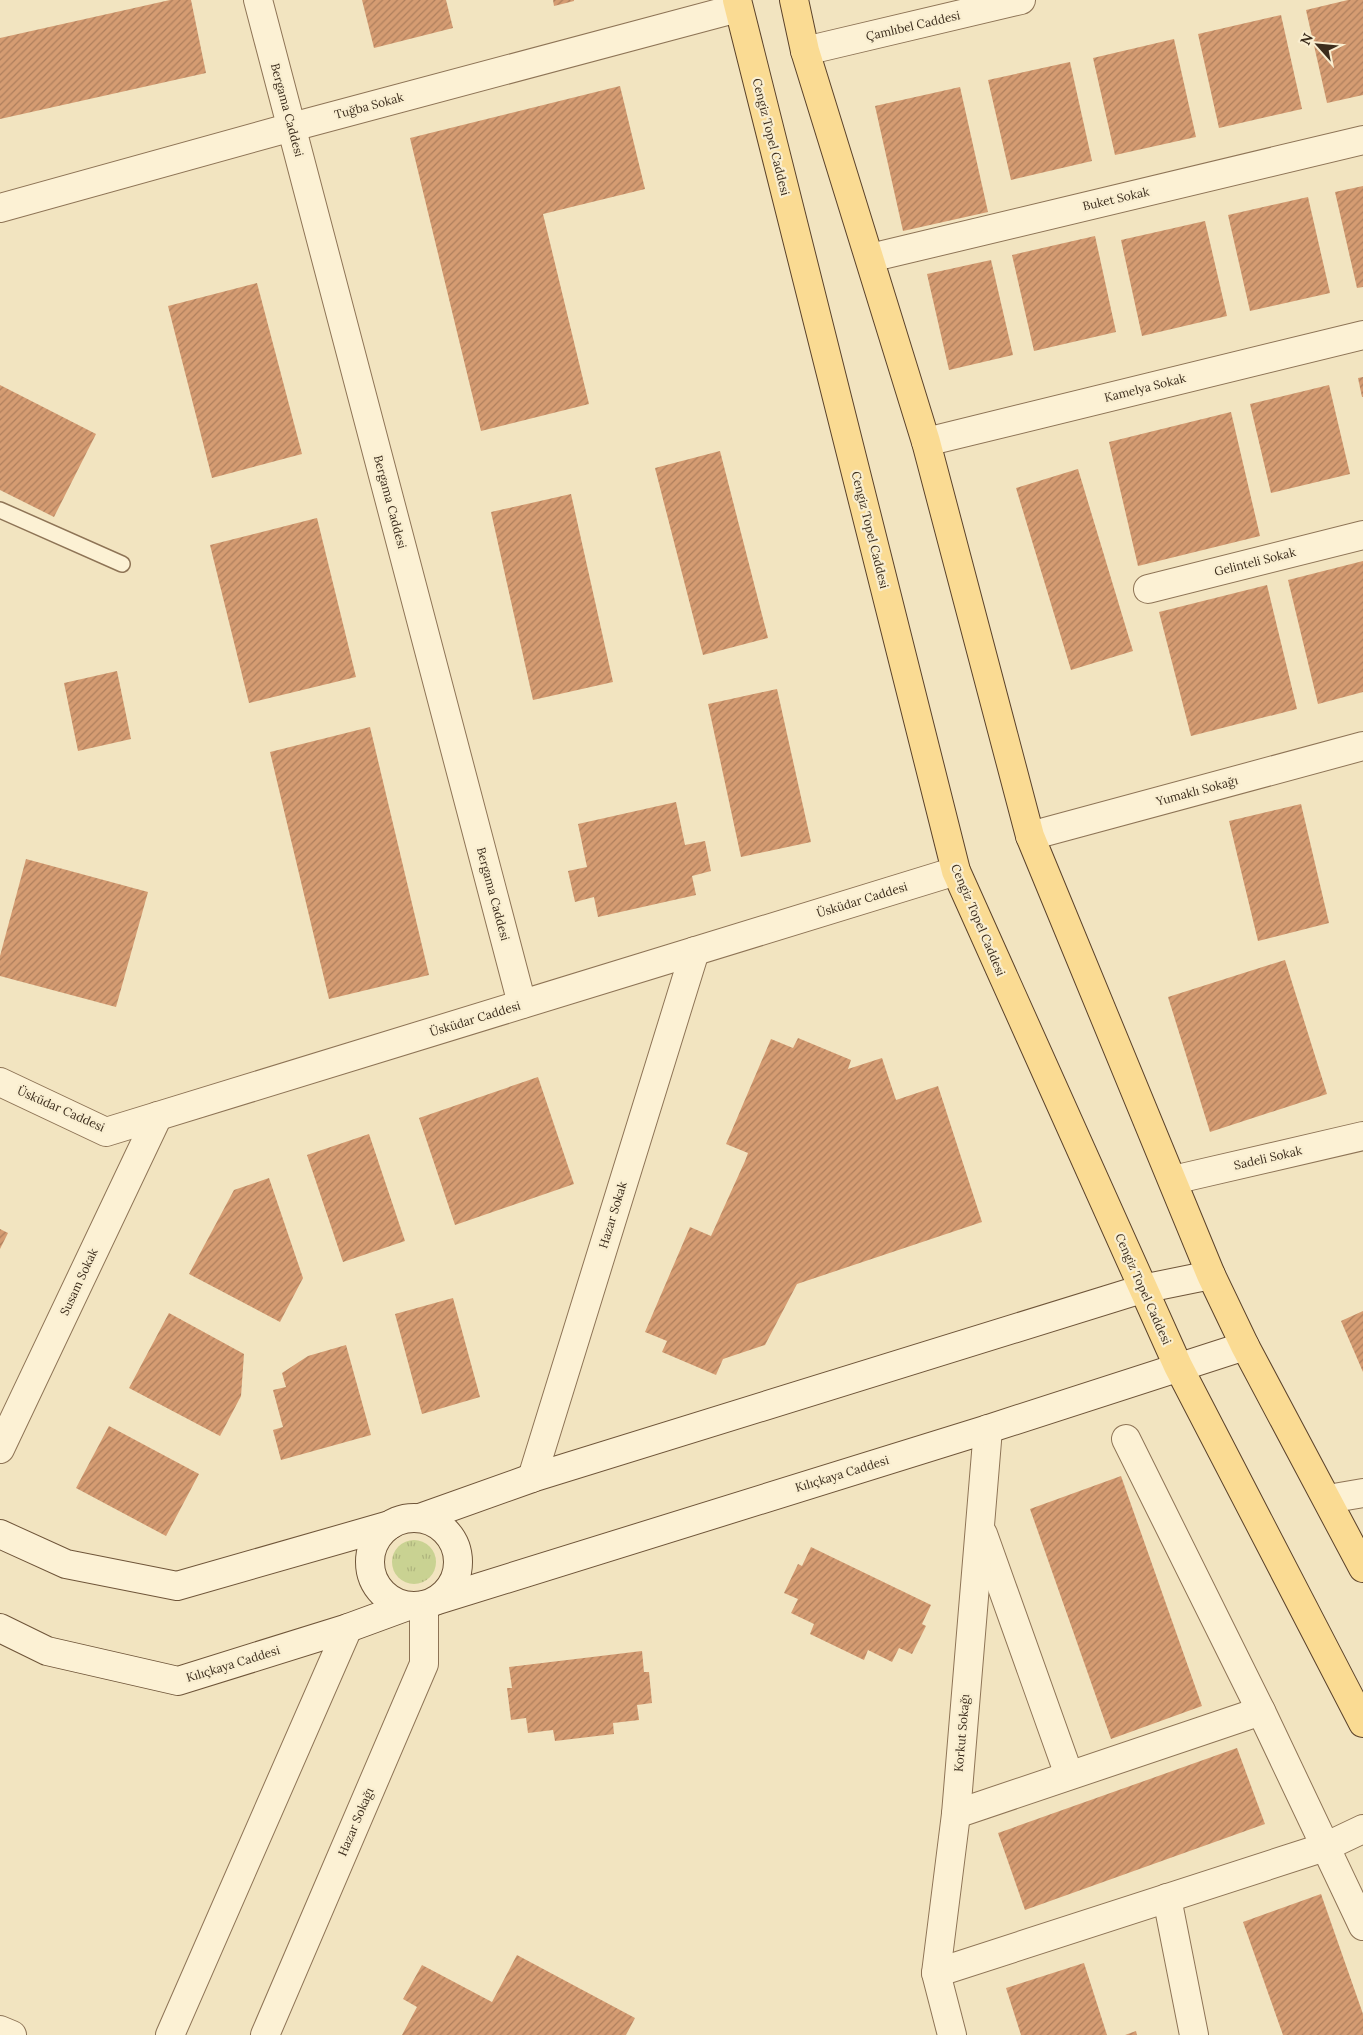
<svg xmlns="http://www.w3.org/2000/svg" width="1363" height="2035" font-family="Lora,serif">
<defs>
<pattern id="grass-tufts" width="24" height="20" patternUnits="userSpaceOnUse" patternTransform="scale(1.25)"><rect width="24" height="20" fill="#c9d292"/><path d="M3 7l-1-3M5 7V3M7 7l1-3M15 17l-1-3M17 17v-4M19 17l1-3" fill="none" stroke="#aeb47d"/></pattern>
<pattern id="building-hatch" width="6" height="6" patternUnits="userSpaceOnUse" patternTransform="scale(1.25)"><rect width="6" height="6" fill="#d59c72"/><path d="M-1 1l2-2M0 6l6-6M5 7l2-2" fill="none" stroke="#ae7f5d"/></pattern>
</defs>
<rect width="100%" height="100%" fill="#f2e4c0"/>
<circle fill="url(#grass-tufts)" cx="414" cy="1562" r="22"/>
<g fill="url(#building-hatch)">
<polygon points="170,0 191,0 206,73 0,119 0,38"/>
<polygon points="362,0 446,0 453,28 374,48"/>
<polygon points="553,0 574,0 574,1 554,6"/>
<polygon points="1348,0 1363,0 1363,95 1327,103 1306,10"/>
<polygon points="1281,15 1302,109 1219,128 1198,34"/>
<polygon points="1174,39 1196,137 1115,155 1093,58"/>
<polygon points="1070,62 1092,161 1011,180 988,80"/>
<polygon points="620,86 645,189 543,214 589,404 481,431 410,138"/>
<polygon points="960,87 988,212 903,231 875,106"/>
<polygon points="1363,186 1363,287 1357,288 1335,192"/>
<polygon points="1308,197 1330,293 1250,311 1228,215"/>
<polygon points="1205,221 1227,316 1142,336 1121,240"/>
<polygon points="1095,236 1116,332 1034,351 1012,255"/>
<polygon points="991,260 1013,355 949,370 927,274"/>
<polygon points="257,283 302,454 212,478 168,306"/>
<polygon points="1363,377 1363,397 1362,397 1358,378"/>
<polygon points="0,385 96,434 54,517 0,490"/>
<polygon points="1329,385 1350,474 1271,493 1250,404"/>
<polygon points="1231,412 1260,536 1138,566 1109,442"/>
<polygon points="720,451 768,638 703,655 655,468"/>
<polygon points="1078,469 1133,651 1071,670 1016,488"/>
<polygon points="571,494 613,682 533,700 491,512"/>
<polygon points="317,518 356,677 249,703 210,545"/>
<polygon points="1363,561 1363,692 1318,704 1288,580"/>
<polygon points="1267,585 1297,709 1191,736 1159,612"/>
<polygon points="117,671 131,739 78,751 64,683"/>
<polygon points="777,689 811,842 741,857 708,704"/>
<polygon points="370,727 429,975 329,999 270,752"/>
<polygon points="676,802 685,845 705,841 711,871 692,876 696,895 598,917 594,897 575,902 568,871 587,867 578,824"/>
<polygon points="1301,804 1329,923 1258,941 1229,821"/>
<polygon points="26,859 148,892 116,1007 0,976 0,956"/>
<polygon points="1285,960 1327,1094 1210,1132 1168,997"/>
<polygon points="798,1038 851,1060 848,1069 882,1058 896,1100 938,1086 982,1222 797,1284 765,1345 723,1359 716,1375 662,1352 667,1341 645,1332 690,1227 711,1236 745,1161 748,1153 726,1144 771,1039 793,1048"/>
<polygon points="538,1077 574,1184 455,1225 419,1118"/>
<polygon points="369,1134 405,1241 343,1262 307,1155"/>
<polygon points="269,1178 303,1278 280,1322 189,1274 234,1190"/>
<polygon points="0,1229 8,1233 0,1249"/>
<polygon points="453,1298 480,1397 422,1414 395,1314"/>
<polygon points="1363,1311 1363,1372 1341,1321"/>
<polygon points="169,1313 244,1354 241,1396 220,1436 129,1388"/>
<polygon points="346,1345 371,1435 281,1460 273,1430 283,1427 273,1390 286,1387 282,1373 308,1356"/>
<polygon points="109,1426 199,1474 166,1536 76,1488"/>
<polygon points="1121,1476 1202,1706 1111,1739 1030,1509"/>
<polygon points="811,1547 931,1605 922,1624 926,1626 912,1654 899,1648 892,1662 868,1650 864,1660 810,1634 814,1624 791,1613 798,1599 784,1593 798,1564 802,1566"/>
<polygon points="642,1651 644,1672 649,1672 652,1703 637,1705 639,1720 613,1723 614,1734 555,1741 553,1730 528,1733 526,1718 511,1720 507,1688 512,1688 509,1667"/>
<polygon points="1237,1748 1265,1824 1025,1910 998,1833"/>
<polygon points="1321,1894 1363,2014 1363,2035 1283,2035 1243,1922"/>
<polygon points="517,1955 635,2018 626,2035 402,2035 417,2007 403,1999 422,1965 492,2002"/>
<polygon points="1084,1963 1107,2035 1021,2035 1006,1988"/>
<polygon points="1136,2031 1137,2035 1125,2035"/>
</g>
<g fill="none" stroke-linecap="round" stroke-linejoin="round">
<defs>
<polyline id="lane" points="0,510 122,564"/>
<g id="street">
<polyline points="258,0 522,1004"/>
<polyline points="805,51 1021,0"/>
<polyline points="0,208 292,127 738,8"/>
<polyline points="870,258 1363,140"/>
<polyline points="926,442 1363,335"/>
<polyline points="1148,589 1363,535"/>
<polyline points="1030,836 1363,746"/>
<polyline points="0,1082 106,1132 956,871"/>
<polyline points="1173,1180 1363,1136"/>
<polyline points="1126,1439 1261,1711 1363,1926"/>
<polyline points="0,1449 158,1116"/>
<polyline points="532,1478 695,951"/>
<polyline points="1328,1499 1363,1493"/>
<polyline points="983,1534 1069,1775"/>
<polyline points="956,1814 1261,1711"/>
<polyline points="1167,1898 1194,2035"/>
<polyline points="936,1973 1325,1847 1363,1829"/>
<polyline points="0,2030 12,2035"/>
<polyline points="170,2035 348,1628"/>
<polyline points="265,2035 424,1664 424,1605"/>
<polyline points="952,2035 936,1973 956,1814 988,1429"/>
</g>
<g id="secondary">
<circle cx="414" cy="1562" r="44"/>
<polyline points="420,1518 532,1478 1142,1289 1211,1275"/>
<polyline points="0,1534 66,1564 177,1586 390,1525"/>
<polyline points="438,1600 988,1429 1245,1346"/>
<polyline points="0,1628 47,1651 178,1681 348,1628 408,1606"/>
</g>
<g id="primary">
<polyline points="737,0 956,871 1178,1366 1363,1723"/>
<polyline points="794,0 805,51 926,442 1030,836 1211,1275 1245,1346 1363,1568"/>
</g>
</defs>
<use href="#lane" stroke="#8e7456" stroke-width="18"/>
<use href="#street" stroke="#8e7456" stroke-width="30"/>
<use href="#secondary" stroke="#6f5539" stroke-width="30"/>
<use href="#primary" stroke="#5b422a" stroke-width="30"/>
<use href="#lane" stroke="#fcf1d4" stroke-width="15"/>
<use href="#street" stroke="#fcf1d4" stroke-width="28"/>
<use href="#secondary" stroke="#fcf1d4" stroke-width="28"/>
<use href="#primary" stroke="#fadb93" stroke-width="28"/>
</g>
<g text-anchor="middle" stroke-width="4.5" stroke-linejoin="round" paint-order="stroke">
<g font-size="12" fill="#3b2c1c" stroke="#f9eed0">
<text transform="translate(913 26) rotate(-13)" y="4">Çamlıbel Caddesi</text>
<text transform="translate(369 106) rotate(-15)" y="4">Tuğba Sokak</text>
<text transform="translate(287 110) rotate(75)" y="4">Bergama Caddesi</text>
<text transform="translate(771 137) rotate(76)" y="4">Cengiz Topel Caddesi</text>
<text transform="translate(1116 199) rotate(-13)" y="4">Buket Sokak</text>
<text transform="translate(1145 388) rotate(-14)" y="4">Kamelya Sokak</text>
<text transform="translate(390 502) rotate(75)" y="4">Bergama Caddesi</text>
<text transform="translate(870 530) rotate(76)" y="4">Cengiz Topel Caddesi</text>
<text transform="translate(1255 562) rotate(-14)" y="4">Gelinteli Sokak</text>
<text transform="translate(1197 791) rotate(-15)" y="4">Yumaklı Sokağı</text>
<text transform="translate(493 894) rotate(75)" y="4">Bergama Caddesi</text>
<text transform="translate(862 900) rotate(-17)" y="4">Üsküdar Caddesi</text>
<text transform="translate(978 920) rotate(67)" y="4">Cengiz Topel Caddesi</text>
<text transform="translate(475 1019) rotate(-17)" y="4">Üsküdar Caddesi</text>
<text transform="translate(61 1109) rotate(24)" y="4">Üsküdar Caddesi</text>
<text transform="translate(1268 1158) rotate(-13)" y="4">Sadeli Sokak</text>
<text transform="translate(613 1215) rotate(-73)" y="4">Hazar Sokak</text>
<text transform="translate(79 1282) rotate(-65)" y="4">Susam Sokak</text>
<text transform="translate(1143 1289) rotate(66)" y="4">Cengiz Topel Caddesi</text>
<text transform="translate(842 1474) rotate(-17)" y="4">Kılıçkaya Caddesi</text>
<text transform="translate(233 1664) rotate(-17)" y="4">Kılıçkaya Caddesi</text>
<text transform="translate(962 1733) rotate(-85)" y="4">Korkut Sokağı</text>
<text transform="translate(356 1822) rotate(-67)" y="4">Hazar Sokağı</text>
</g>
</g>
<g transform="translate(1318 45) rotate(297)" stroke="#f9eed0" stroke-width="4" paint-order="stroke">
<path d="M0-4L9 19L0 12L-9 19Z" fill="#3b2c1c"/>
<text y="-8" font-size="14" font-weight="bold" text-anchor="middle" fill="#3b2c1c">N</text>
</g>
</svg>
